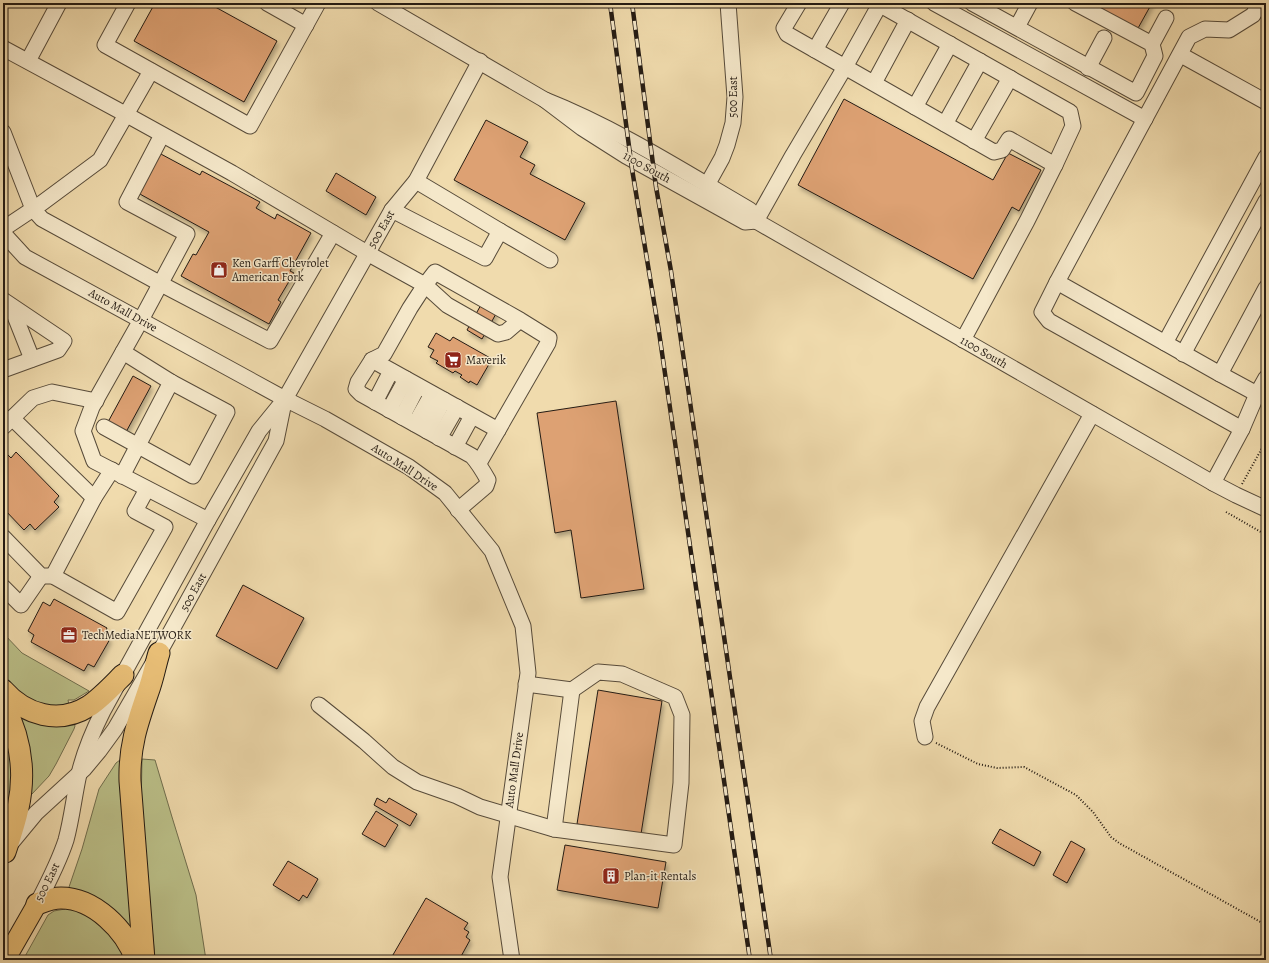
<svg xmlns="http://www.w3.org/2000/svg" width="1269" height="963" font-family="Alegreya,serif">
<defs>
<filter id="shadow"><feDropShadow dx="2" dy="3.5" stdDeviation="2" flood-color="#0004"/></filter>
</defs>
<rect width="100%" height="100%" fill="#f0dbad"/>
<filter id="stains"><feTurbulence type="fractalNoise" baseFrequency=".005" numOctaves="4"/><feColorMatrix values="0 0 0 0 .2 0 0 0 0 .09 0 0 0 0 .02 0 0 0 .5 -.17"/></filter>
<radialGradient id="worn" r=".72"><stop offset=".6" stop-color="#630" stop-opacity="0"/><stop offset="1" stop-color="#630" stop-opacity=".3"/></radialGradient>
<g fill="#bbc089" stroke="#706e4e">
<polygon points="3,633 22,653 89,691 74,700 68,700 69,705 50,706 38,704 15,690 3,674"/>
<polygon points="18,711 73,719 75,726 74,729 56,764 49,776 32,794 29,793"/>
<polygon points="3,715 17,777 3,828"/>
<polygon points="142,759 155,760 172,817 196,895 206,960 155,960 141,810"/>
<polygon points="120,760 124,760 138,940 68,890 82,849 99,789 116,763"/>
<polygon points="67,904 101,920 131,960 23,960 48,915 54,911 65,909"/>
</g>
<g fill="#dda173" stroke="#241b13" filter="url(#shadow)">
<polygon points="155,3 208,3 277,41 244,102 134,41"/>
<polygon points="1087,3 1152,3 1137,30"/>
<polygon points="844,99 993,180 1008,153 1041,170 1019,211 1012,207 973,279 798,185"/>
<polygon points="486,120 528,142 520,157 535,165 530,174 585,203 565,240 454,180"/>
<polygon points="159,153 200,175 202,171 260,202 256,208 275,219 277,214 311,233 290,271 294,273 278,300 281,302 269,324 181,276 193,254 196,255 209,232 138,193"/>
<polygon points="336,173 376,197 366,215 326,191"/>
<polygon points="482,303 497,312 482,339 467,330"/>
<polygon points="436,333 450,341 453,337 492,359 477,385 470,381 469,383 460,377 462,375 455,371 453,373 436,363 438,361 430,357 434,350 428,347"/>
<polygon points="133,376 151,386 126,432 108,422"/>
<polygon points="616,401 644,589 581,598 571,530 555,533 537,413"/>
<polygon points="5,452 11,458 16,452 59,496 54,502 59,507 35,530 30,524 24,530 3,508 3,454"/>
<polygon points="243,585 304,618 277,669 216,636"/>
<polygon points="54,599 107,628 104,635 110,639 94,667 88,664 84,671 31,642 34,635 28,631 43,602 50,606"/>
<polygon points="598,690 662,701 641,834 577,824"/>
<polygon points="377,798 386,803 389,798 417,814 410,826 374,805"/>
<polygon points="376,811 398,825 385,847 362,834"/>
<polygon points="1000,829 1041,852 1034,866 992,843"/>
<polygon points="1071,841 1085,849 1067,883 1053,875"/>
<polygon points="565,845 666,862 658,908 557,890"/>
<polygon points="288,861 318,879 307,898 303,895 299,901 273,885"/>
<polygon points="426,898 468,923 464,929 469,932 466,937 470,940 459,960 390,960"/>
</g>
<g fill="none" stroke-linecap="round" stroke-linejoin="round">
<defs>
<g id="minor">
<polyline points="128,3 105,45 250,126 318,3"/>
<polyline points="267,3 306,25"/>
<polyline points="378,3 545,100 582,128 626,156 745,222 756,221"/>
<polyline points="799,3 784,28 787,34 845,67 880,4"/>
<polyline points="877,3 1070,112 1073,126 1055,165 1027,221 963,340"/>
<polyline points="934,3 1145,119"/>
<polyline points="972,3 1136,93 1155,56 1152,44 1075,3"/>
<polyline points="1260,3 1253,15 1229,30 1205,29 1189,37 1057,282 1220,374 1266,288"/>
<polyline points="1017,27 1030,3"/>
<polyline points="1152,44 1166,18"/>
<path d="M3,48l124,67 105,58 135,80 58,32 -15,23 -26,46 -12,6 -14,22 -2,7 5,5 111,62c7,8 11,15 16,24l-2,6 -28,24"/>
<polyline points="815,50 842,3"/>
<polyline points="1181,55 1266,102"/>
<polyline points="28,61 59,3"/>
<polyline points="1088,68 1104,38"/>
<polyline points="874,83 908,20"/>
<path d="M545,100c71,28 138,71 205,110l6,11 457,262 23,12 30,14"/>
<polyline points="915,107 950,44"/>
<polyline points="945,124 980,61"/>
<polyline points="3,132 33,209 42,219 161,284 270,341 333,233"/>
<polyline points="162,135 127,202 187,234 141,320 92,407 83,431 94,461 208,520"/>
<polyline points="974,141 1010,78"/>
<polyline points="416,181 500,231 550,260"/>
<polyline points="707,185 722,158 727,145 733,123 735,97 728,3"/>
<polyline points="392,210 485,258 500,231"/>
<polyline points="756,221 793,155 845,67 994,152 1002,150 1009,139 1055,165"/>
<polyline points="3,229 42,203 100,160 151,71"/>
<polyline points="3,233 25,257 285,399 325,419 409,467 445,493 492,551 523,626 528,673 500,877 512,960"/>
<polyline points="1057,282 1042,312 1049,321 1242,429"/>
<polyline points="3,300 64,341 58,350 3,370"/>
<polyline points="11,306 32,359"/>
<polyline points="1165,343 1266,157"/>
<polyline points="1183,354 1266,201"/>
<polyline points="372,360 498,430"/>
<polyline points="1220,374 1257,394"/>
<polyline points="375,402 391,371"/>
<polyline points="389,410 406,379"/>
<polyline points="402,417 418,386"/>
<polyline points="12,418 94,498"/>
<polyline points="415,424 432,394"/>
<polyline points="3,427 33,398 52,392 96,401"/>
<polyline points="104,427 193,476 227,412 171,382 123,352"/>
<polyline points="427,431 444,400"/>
<polyline points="439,438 457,407"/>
<polyline points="455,447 472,416"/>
<polyline points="479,463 548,343 549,338 520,320 435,272 425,285 447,305 498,334 506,332 520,320"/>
<polyline points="122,476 171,382"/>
<polyline points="1213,483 1242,429 1257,394 1266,378"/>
<polyline points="3,537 41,576 53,576 117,612 165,527 135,511 147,489"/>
<polyline points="53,576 94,498 112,470"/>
<polyline points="3,587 21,605 41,576"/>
<polyline points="319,705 364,741 393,767 417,782 457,796 480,807 554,829 674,845 681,783 682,715 675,697 622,674 598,672 572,690 526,684"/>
<polyline points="925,737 922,721 927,707 1092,414"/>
<polyline points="554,829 572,690"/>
<polyline points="12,842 36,813 84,769 99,751 115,729 159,653 276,441 284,402"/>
<path d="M37,904c11,-21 22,-42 29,-64 6,-22 8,-44 13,-66 5,-22 14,-43 24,-63l105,-191 51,-89 26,-32 107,-189 24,-29 64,-120"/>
</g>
<polyline id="major" points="5,960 37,904"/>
<g id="highway">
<path d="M3,690c22,25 56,35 86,16 12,-8 23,-20 34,-31"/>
<path d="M3,704c17,32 23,68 15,104 -3,15 -8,29 -13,44"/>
<path d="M37,904c8,-3 15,-6 24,-6 33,0 65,32 75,62"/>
<path d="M144,960l-14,-179c-1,-34 7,-57 18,-89 5,-13 7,-26 11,-39"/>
</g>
</defs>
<use href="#minor" stroke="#574b3a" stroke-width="17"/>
<use href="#major" stroke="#241b13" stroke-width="21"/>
<use href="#highway" stroke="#241b13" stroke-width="23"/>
<g stroke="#241b13" stroke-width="2" stroke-dasharray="1 2" stroke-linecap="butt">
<polyline points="1242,484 1266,441"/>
<polyline points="1226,512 1266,535"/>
<polyline points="936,743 978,764 997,768 1024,767 1076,795 1093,812 1111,837 1119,843 1266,925"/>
</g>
<use href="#minor" stroke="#f5e8ca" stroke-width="15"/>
<use href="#major" stroke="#e8be76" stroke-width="19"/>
<use href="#highway" stroke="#e8be76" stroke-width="21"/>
<defs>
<g id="rail">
<polyline points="610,3 632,169 659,332 750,960"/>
<polyline points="632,3 656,187 671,271 771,960"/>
</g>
</defs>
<use href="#rail" stroke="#241b13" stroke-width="4.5"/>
<use href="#rail" stroke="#f5e8ca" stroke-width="3" stroke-dasharray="9" stroke-linecap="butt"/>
</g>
<defs>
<symbol id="shop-square" viewBox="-11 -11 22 22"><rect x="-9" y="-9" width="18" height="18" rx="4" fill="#8f2418" stroke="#f5e8ca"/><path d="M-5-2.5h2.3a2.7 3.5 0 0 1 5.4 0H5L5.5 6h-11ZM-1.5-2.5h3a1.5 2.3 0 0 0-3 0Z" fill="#fff"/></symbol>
<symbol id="supermarket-square" viewBox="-11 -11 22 22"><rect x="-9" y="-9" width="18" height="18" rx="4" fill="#8f2418" stroke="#f5e8ca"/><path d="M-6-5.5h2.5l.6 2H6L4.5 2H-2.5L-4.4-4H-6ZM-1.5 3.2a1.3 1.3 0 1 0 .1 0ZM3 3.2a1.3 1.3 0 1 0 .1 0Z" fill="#fff"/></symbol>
<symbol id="office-square" viewBox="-11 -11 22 22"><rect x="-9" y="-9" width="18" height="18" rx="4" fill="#8f2418" stroke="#f5e8ca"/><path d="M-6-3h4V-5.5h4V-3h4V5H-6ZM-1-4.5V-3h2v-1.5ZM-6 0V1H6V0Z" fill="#fff"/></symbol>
<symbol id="building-square" viewBox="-11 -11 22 22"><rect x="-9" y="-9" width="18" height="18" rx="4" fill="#8f2418" stroke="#f5e8ca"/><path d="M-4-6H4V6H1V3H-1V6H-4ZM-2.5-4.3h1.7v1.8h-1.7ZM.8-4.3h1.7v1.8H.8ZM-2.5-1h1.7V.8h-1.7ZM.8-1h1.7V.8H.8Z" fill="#fff"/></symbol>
</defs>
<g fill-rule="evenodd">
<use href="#shop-square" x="209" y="260" width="20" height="20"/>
<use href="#supermarket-square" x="443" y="350" width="20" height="20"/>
<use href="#office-square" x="59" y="625" width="20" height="20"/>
<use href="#building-square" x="601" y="866" width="20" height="20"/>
</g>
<g text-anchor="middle" stroke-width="3" stroke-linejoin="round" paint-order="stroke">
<g font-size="12" fill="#241b13" stroke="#f5e8ca">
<text transform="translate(733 97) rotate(-90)" y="4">500 East</text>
<text transform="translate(647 167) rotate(29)" y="4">1100 South</text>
<text transform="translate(381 229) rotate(-60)" y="4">500 East</text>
<text transform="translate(123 310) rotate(29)" y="4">Auto Mall Drive</text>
<text transform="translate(984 352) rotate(30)" y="4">1100 South</text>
<text transform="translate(405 467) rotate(33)" y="4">Auto Mall Drive</text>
<text transform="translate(193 592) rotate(-61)" y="4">500 East</text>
<text transform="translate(514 770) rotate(-82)" y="4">Auto Mall Drive</text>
<text transform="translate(47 882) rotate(-64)" y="4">500 East</text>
</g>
<g font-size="12" fill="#241b13" stroke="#f5e8ca" text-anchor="start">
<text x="232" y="267">Ken Garff Chevrolet<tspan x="232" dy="14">American Fork</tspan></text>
<text x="466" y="364">Maverik</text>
<text x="82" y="639">TechMediaNETWORK</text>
<text x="624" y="880">Plan-it Rentals</text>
</g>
</g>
<rect width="1269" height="963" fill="none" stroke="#f0dbad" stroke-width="16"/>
<rect x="4" y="4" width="1261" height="955" fill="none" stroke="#241b13" stroke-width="2"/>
<rect x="8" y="8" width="1253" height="947" fill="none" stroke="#241b13"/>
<rect width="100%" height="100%" filter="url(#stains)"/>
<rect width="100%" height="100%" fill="url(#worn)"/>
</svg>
